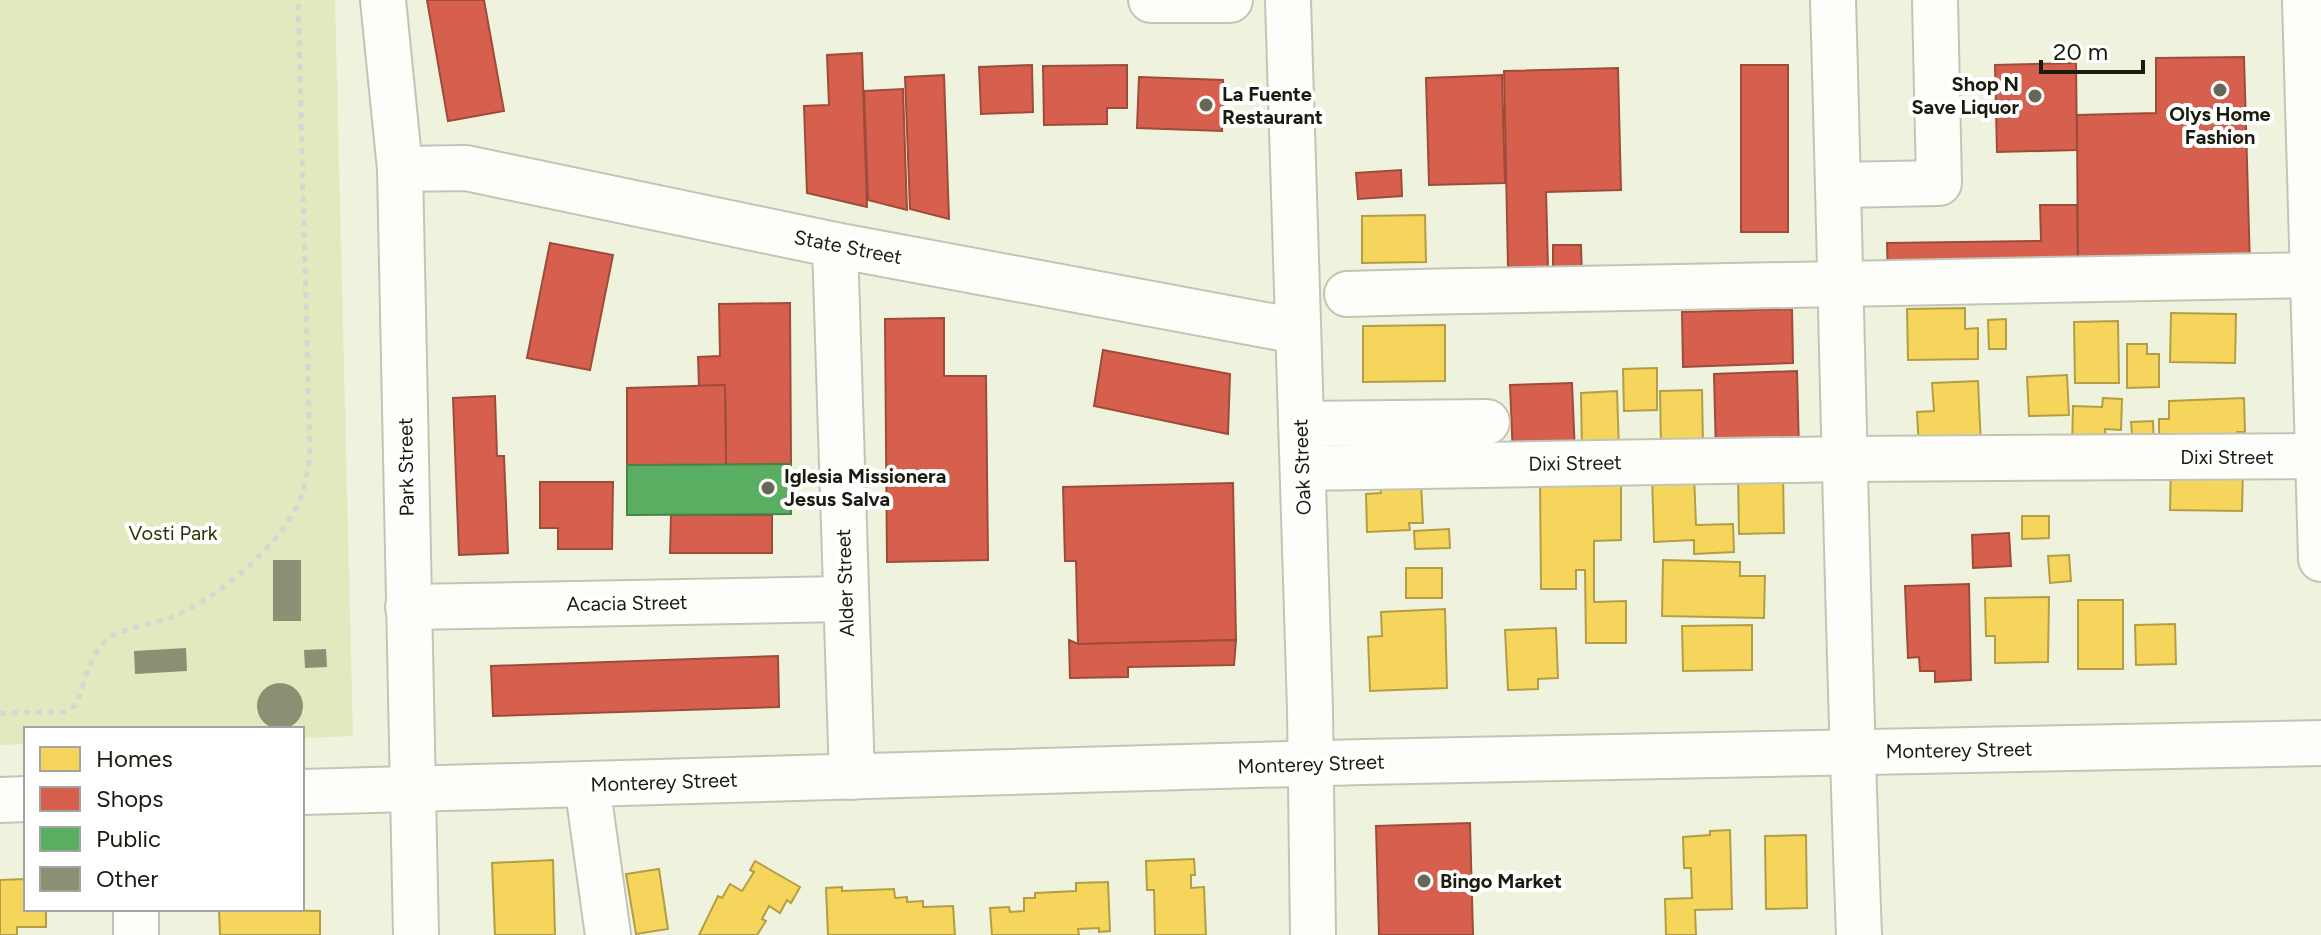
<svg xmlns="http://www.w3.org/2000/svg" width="2321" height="935" font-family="Figtree,sans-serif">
<rect width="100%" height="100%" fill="#eff3de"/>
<polygon fill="#e2e9be" points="0,0 335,0 353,736 302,738 302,729 26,729 26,744 0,745"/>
<g fill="#f6d55c" stroke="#b49e45" stroke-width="2">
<polygon points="1425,215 1426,262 1362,263 1362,216"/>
<polygon points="1965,308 1965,329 1978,328 1978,359 1908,360 1907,309"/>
<polygon points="2171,313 2236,314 2235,363 2170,362"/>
<polygon points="2006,319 2006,349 1989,349 1988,320"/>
<polygon points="2118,321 2119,383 2075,383 2074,322"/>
<polygon points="1445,325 1445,381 1363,382 1363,326"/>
<polygon points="2127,344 2147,344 2147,354 2159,354 2159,387 2127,388"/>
<polygon points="1657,368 1657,410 1624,411 1623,369"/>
<polygon points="2067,375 2069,415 2029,416 2027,377"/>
<polygon points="1978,381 1981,446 1919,449 1917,412 1934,411 1932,383"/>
<polygon points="1702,390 1703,446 1661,446 1660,391"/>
<polygon points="1617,391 1619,450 1582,451 1581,393"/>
<polygon points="2103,398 2122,399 2121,430 2105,429 2106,448 2072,447 2073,406 2102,407"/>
<polygon points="2244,398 2245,432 2237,432 2237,444 2159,447 2159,419 2169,419 2169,401"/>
<polygon points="2153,421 2154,447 2133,447 2131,422"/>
<polygon points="2171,465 2243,466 2242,511 2170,510"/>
<polygon points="1694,474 1696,525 1733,524 1734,552 1694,554 1694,540 1654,542 1652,476"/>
<polygon points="1738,475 1783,475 1784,533 1739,534"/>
<polygon points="1621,477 1621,540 1594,541 1594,602 1626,601 1626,643 1586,643 1585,570 1576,570 1576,589 1541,589 1540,478"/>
<polygon points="1421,482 1423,523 1409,523 1410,530 1367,532 1366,494 1381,493 1380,484"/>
<polygon points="2022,516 2049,516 2049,538 2022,539"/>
<polygon points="1449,529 1450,548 1415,549 1414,531"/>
<polygon points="2069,555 2071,581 2050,583 2048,556"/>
<polygon points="1663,560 1740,562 1740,576 1765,576 1764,618 1662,616"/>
<rect x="1406" y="568" width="36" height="30"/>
<polygon points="2049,597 2048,662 1995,663 1995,636 1986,636 1985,598"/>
<rect x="2078" y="600" width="45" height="69"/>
<polygon points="1445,609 1447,688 1370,691 1368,637 1382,636 1381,612"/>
<polygon points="2175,624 2176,664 2136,665 2135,625"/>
<polygon points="1752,625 1752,670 1683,671 1682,626"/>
<polygon points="1556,628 1558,678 1538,679 1538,689 1508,690 1505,630"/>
<polygon points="1730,830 1732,909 1695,910 1696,935 1666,935 1665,899 1692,898 1691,868 1684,868 1683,837 1710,835 1710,831"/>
<polygon points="1806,835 1807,908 1766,909 1765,836"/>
<polygon points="1194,859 1195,875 1191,875 1191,888 1204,887 1206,935 1155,935 1154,890 1147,890 1146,861"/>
<polygon points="553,860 555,935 495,935 492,863"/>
<polygon points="755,861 800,887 791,903 787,900 780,913 769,906 762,919 766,921 757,935 699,935 718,896 722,898 730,884 742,891 754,872 750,870"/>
<polygon points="659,869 668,929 636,934 626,874"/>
<polygon points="26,879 26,909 46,909 46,927 17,927 17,935 0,935 0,880"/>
<polygon points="1108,882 1110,931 1099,932 1099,928 1078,929 1079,935 992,935 990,908 1009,907 1010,912 1024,911 1024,898 1035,898 1035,893 1076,891 1076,883"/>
<polygon points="842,887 842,891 894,889 895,898 907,897 907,902 923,901 923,907 953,906 955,935 828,935 826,888"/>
<polygon points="219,909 320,911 320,935 220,935"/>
</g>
<g fill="#d6604d" stroke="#9e4c3a" stroke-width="2">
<polygon points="427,0 484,0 504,111 448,121"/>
<polygon points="862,53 867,207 807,193 804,106 829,105 827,55"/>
<polygon points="2244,57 2250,266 2078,276 2077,115 2156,113 2156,58"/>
<polygon points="2076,63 2077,150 1997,152 1995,65"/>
<polygon points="1032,65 1033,112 981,114 979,67"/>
<polygon points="1127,65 1127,108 1107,108 1107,124 1044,125 1043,66"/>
<rect x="1741" y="65" width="47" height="167"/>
<polygon points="1618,68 1621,190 1546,192 1548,267 1508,267 1504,71"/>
<polygon points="944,75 949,219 910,209 905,77"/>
<polygon points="1502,75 1505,183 1429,185 1426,78"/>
<polygon points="1139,77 1223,80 1222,131 1137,128"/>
<polygon points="903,89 907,210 868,200 864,91"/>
<polygon points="1401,170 1402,196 1358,199 1356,173"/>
<polygon points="2040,205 2077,205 2078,276 1888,279 1887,243 2041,241"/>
<polygon points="550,243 613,255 590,370 527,358"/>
<polygon points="1553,245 1581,245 1582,280 1553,280"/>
<polygon points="790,303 791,464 726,465 725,385 699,386 698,357 720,356 719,304"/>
<polygon points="1792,309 1793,363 1683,367 1682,312"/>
<polygon points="944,318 944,376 986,376 988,560 887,562 885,319"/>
<polygon points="1103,350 1230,374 1228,434 1094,406"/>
<polygon points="1797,371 1799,451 1716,454 1714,374"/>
<polygon points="1572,383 1575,454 1513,457 1510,385"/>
<polygon points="725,385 726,465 627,465 627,388"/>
<polygon points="495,396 497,456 504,456 508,553 459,555 453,398"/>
<polygon points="540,482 613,482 612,549 558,549 558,528 540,528"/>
<polygon points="1233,483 1236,640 1078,644 1076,561 1065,561 1063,487"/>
<polygon points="671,515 772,515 772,553 670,553"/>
<polygon points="2009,533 2011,566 1973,568 1972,535"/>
<polygon points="1969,584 1971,680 1935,682 1935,671 1920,671 1919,657 1908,658 1905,586"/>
<polygon points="1069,640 1078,644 1236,640 1234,665 1128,667 1128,677 1070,678"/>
<polygon points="778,656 779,707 493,716 491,666"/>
<polygon points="1470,823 1473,935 1379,935 1376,826"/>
</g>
<polygon fill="#5aae61" stroke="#478248" stroke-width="2" points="791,464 791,514 627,515 627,465"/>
<g fill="#8d8f74">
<rect x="273" y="560" width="28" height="61"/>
<polygon points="186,648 187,671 135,674 134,651"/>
<polygon points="326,649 327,667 305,668 304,650"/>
<circle cx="280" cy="706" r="23"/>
</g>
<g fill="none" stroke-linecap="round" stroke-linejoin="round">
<defs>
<g id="minor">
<polyline points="383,0 400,169 416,935"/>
<polyline points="1288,0 1310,710 1313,935"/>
<path d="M1833,0c9,312 14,623 26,935"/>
<polyline points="400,169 466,168 835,245 1297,331"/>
<polyline points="1840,185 1939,183 1935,0"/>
<polyline points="835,245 852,777"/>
<path d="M1347,294c322,-9 644,-14 967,-19"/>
<polyline points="1301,424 1487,422"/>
<polyline points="1303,468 1847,459 2318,456"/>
<polyline points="408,607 845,599"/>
<polyline points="587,784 608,935"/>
<polyline points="302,792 1363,762 2321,743"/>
<polyline points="0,800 26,799"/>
<polyline points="136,909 136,935"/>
</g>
<g id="major">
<polyline points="1151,0 1230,0"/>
<polyline points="2305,0 2321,559"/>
</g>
</defs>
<use href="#minor" stroke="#c2c5b5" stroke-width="48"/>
<use href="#major" stroke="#c2c5b5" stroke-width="48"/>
<path stroke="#d6d7d0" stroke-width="5" stroke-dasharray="6 6" stroke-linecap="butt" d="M0,713l64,-1 12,-7c8,-20 14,-53 32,-66 14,-11 46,-15 64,-22 46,-19 104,-68 126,-113 7,-15 9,-32 12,-48l-12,-456"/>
<use href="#minor" stroke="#fdfdfa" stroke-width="44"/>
<use href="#major" stroke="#fdfdfa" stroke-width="44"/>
</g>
<g fill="#656757" stroke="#fff" stroke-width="3">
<circle cx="2220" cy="90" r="8"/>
<circle cx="2035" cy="96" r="8"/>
<circle cx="1206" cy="105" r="8"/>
<circle cx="768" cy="488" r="8"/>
<circle cx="1424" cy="881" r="8"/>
</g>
<g text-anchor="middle" stroke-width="8" stroke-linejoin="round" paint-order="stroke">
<g font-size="20" font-weight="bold" fill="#1a1c0f" stroke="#fff" text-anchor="start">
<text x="2019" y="91" text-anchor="end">Shop N<tspan x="2019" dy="23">Save Liquor</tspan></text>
<text x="1222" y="101">La Fuente<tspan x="1222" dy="23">Restaurant</tspan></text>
<text x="2220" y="121" text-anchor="middle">Olys Home<tspan x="2220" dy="23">Fashion</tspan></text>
<text x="784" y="483">Iglesia Missionera<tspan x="784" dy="23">Jesus Salva</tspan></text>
<text x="1440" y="888">Bingo Market</text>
</g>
<g font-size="20" fill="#1a1c0f" stroke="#fff">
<text transform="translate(848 247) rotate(11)" y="7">State Street</text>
<text x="2227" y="464">Dixi Street</text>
<text transform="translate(1575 463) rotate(-1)" y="7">Dixi Street</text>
<text transform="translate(406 467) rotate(-91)" y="7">Park Street</text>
<text transform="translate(1302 467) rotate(-92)" y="7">Oak Street</text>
<text transform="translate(845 583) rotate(-92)" y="7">Alder Street</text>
<text transform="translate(627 603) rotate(-1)" y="7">Acacia Street</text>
<text transform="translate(1959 750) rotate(-1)" y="7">Monterey Street</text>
<text transform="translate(1311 764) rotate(-2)" y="7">Monterey Street</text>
<text transform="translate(664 782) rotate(-2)" y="7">Monterey Street</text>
</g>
<g font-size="20" fill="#2f3305" stroke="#fff">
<text x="173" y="540">Vosti Park</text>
</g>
</g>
<rect x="24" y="727" width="280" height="184" fill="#ffffff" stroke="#a3a49f" stroke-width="2"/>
<rect x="40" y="747" width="40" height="24" fill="#f6d55c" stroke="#a3a49f" stroke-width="2"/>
<text x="96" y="767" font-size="24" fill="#1a1c0f">Homes</text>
<rect x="40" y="787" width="40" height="24" fill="#d6604d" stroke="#a3a49f" stroke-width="2"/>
<text x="96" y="807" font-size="24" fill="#1a1c0f">Shops</text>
<rect x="40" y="827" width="40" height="24" fill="#5aae61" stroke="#a3a49f" stroke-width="2"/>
<text x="96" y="847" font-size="24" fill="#1a1c0f">Public</text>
<rect x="40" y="867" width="40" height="24" fill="#8d8f74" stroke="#a3a49f" stroke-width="2"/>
<text x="96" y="887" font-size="24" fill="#1a1c0f">Other</text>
<path d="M2041 60v12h102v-12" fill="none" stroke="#1a1c0f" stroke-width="4"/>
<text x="2053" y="60" font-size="24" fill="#1a1c0f" stroke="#ffffff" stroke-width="6" paint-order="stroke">20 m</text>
</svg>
